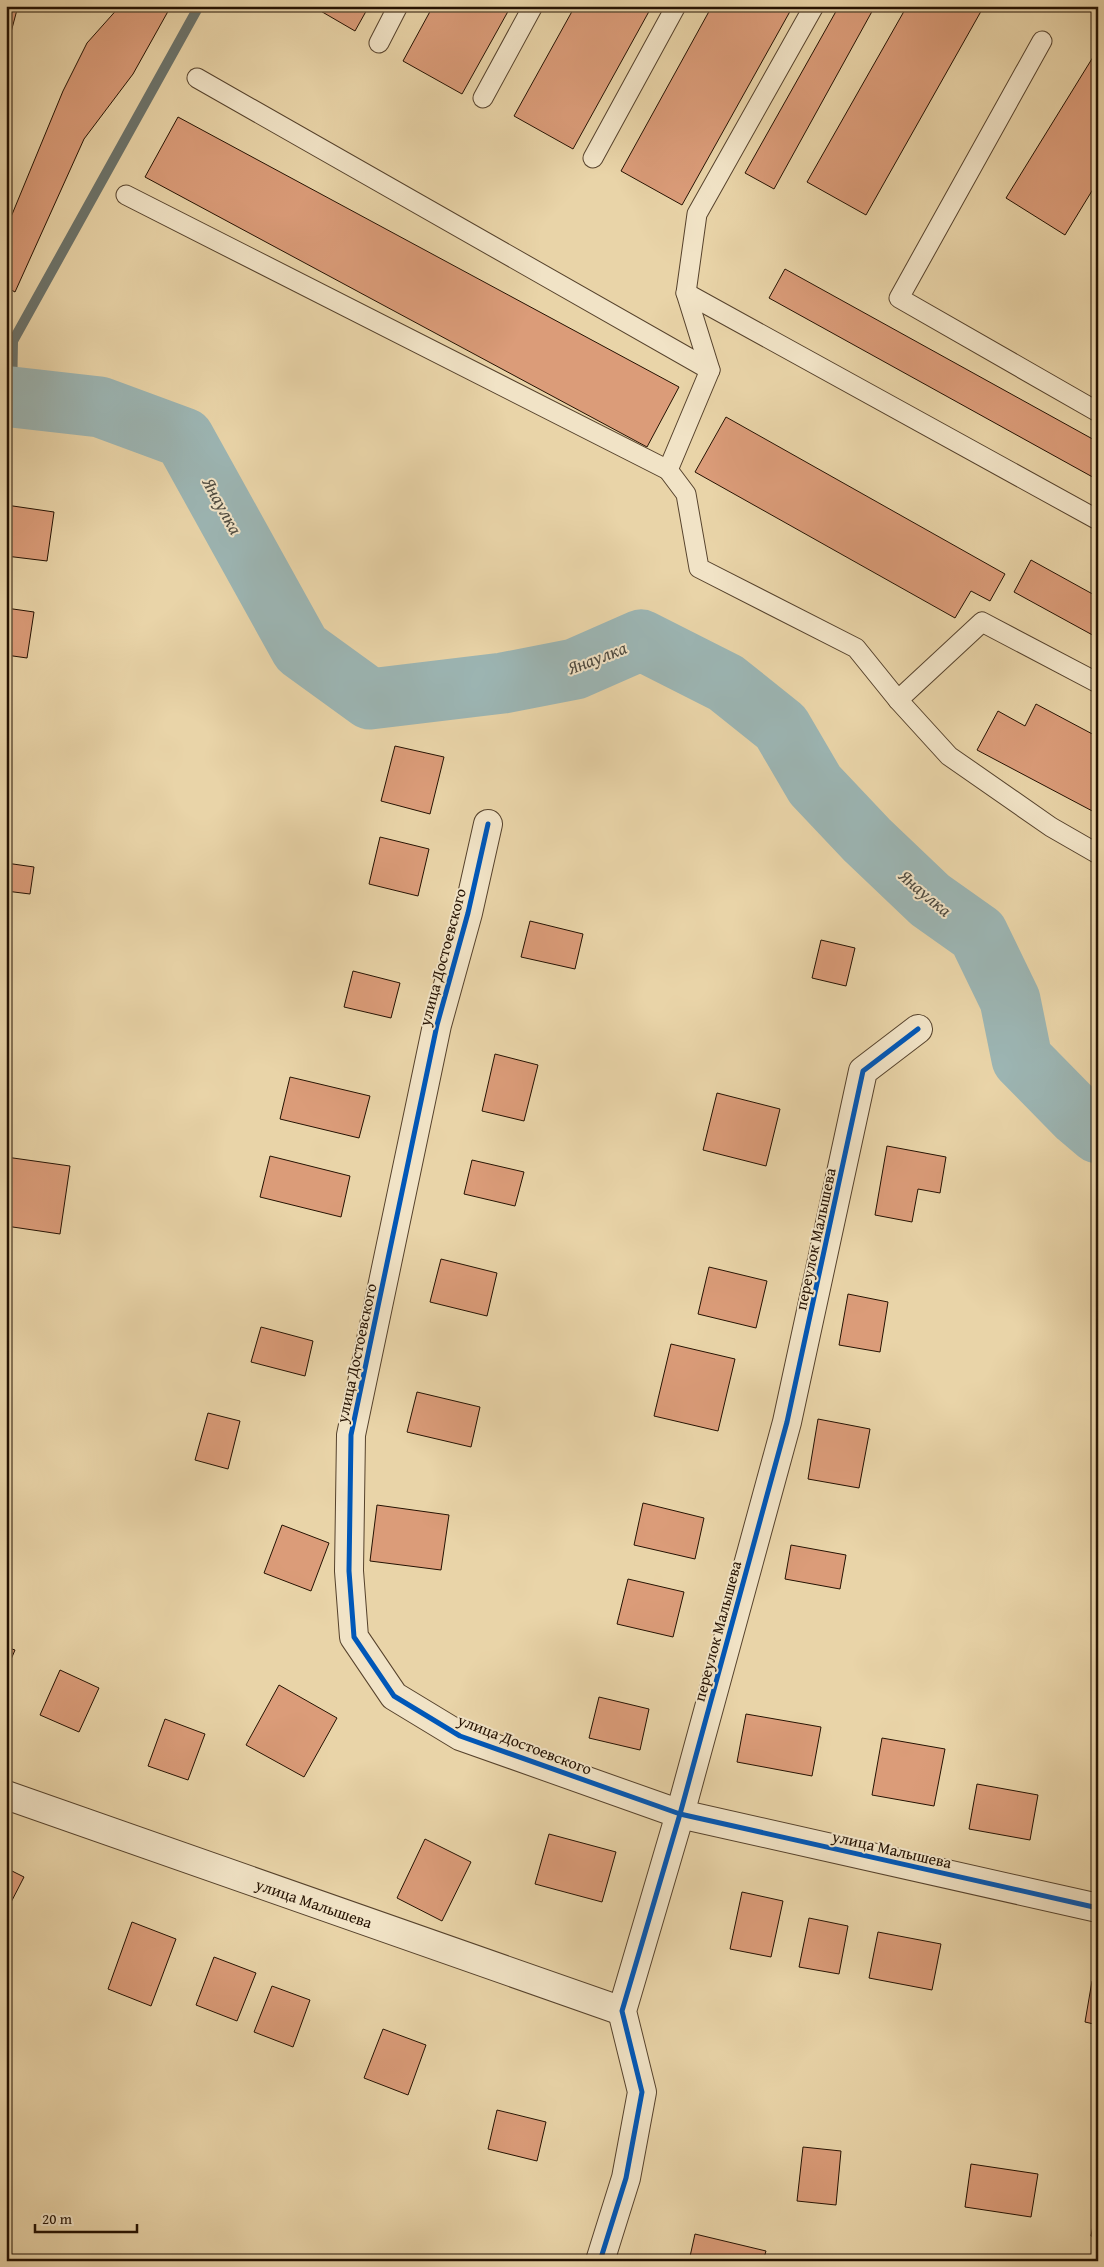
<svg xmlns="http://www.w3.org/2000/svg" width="1104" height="2267" font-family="'Gentium Book Plus',serif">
<rect width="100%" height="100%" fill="#e9d4a8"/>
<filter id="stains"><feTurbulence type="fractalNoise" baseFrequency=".004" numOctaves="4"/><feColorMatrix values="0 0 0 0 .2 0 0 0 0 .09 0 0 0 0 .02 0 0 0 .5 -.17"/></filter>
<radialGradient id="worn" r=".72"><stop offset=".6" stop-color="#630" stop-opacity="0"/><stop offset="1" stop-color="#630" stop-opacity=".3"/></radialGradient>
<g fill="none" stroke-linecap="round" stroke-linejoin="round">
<polyline stroke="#6c746c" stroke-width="10" points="12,397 13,341 199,6"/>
<polyline stroke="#9cb5b3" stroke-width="61" points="6,398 12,397 100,407 184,438 301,649 370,699 503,683 575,669 641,640 726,683 781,727 815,785 867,840 930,900 978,934 1010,1000 1022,1059 1078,1116 1098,1133"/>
</g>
<g fill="#db9c79" stroke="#251202">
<polygon points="6,6 18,6 6,51"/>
<polygon points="120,6 171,6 133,74 84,139 15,292 6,287 6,229 63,91 87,43"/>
<polygon points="312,6 369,6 355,31"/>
<polygon points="433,6 511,6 462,94 403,61"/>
<polygon points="575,6 652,6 573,149 514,116"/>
<polygon points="712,6 793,6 682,205 621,171"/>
<polygon points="839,6 875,6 774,189 745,173"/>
<polygon points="907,6 984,6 866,215 807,182"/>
<polygon points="1098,49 1098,181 1065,235 1006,198"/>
<polygon points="178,117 679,387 647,447 145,177"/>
<polygon points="785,269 1098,442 1098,480 769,298"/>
<polygon points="726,417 1005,574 990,601 971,591 955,618 695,472"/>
<polygon points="6,505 54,512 47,561 6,556"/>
<polygon points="1031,560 1098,597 1098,638 1014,592"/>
<polygon points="6,608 34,612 27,658 6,655"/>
<polygon points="1036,704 1098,737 1098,814 977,750 998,711 1025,726"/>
<polygon points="395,746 444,757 430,814 381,801"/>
<polygon points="380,837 429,849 418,896 369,884"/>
<polygon points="6,863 34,867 30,894 6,891"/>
<polygon points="530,921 583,934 575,969 521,957"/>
<polygon points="821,940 855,948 846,986 812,978"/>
<polygon points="353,971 400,983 391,1018 344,1007"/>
<polygon points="495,1054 538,1065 524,1121 482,1111"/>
<polygon points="290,1077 370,1096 359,1138 280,1119"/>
<polygon points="717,1093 780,1109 766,1166 703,1150"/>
<polygon points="887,1146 946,1157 940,1193 918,1189 912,1222 875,1215"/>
<polygon points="270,1156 350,1176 341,1217 260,1197"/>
<polygon points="6,1157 70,1166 60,1234 6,1226"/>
<polygon points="472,1160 524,1172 515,1206 464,1194"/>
<polygon points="441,1259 497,1273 487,1316 430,1302"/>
<polygon points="709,1267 767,1281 756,1328 698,1314"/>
<polygon points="848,1294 888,1302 880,1352 839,1345"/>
<polygon points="261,1327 313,1341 305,1376 251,1362"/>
<polygon points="671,1344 735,1359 718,1431 654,1416"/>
<polygon points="417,1392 480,1407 471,1447 407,1432"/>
<polygon points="208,1413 240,1421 228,1469 195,1460"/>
<polygon points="818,1419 870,1429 859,1488 808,1479"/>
<polygon points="643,1503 704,1518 695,1559 634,1545"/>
<polygon points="377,1505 449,1515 441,1570 370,1561"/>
<polygon points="282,1525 329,1543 311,1591 264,1573"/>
<polygon points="791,1545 846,1555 840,1589 785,1579"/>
<polygon points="628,1579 684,1592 673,1637 617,1624"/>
<polygon points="6,1647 15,1650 6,1671"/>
<polygon points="60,1670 99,1688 79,1732 40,1715"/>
<polygon points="279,1685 337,1718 304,1777 246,1745"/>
<polygon points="599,1697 649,1709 640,1750 589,1738"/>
<polygon points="746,1714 821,1727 812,1776 737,1762"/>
<polygon points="165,1719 205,1734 188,1780 148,1766"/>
<polygon points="882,1738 945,1749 934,1806 872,1795"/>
<polygon points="977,1784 1038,1795 1030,1840 969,1829"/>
<polygon points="549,1834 616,1852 602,1902 535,1884"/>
<polygon points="425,1839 471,1862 442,1921 397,1898"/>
<polygon points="6,1868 24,1877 6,1912"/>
<polygon points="742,1892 783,1901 771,1957 730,1949"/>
<polygon points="809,1918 848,1926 839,1974 799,1967"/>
<polygon points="132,1922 176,1939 151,2006 108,1989"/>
<polygon points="878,1932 941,1944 932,1990 869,1978"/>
<polygon points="214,1957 256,1973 237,2021 196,2005"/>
<polygon points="1092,1981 1098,1982 1098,2025 1085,2022"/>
<polygon points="272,1986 310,2000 293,2047 254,2032"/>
<polygon points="383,2029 426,2045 408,2095 364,2078"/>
<polygon points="497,2110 546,2122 537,2161 488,2149"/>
<polygon points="803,2147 841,2151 836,2205 797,2201"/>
<polygon points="971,2164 1038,2174 1031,2217 965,2207"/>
<polygon points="1098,2199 1098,2238 1091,2236"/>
<polygon points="695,2234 766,2251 763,2261 689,2261"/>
</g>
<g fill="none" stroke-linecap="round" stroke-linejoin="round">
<defs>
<g id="service">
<polyline points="1042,41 899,298 1098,412"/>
<polyline points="379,43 398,6"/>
<polyline points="197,78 710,370"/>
<polyline points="483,98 533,6"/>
<polyline points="593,158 676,6"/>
<polyline points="126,195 668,470 710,370 686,293 697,214 814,6"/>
<polyline points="686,293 1098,520"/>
<polyline points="668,470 686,494 699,568 856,648 898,700 949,756 1051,827 1098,854"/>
<polyline points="898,700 982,622 1098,683"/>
</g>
<g id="minor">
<polyline points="488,824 468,913 437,1025 351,1435 349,1571 354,1637 394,1696 460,1736 680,1814 1098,1908"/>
<polyline points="6,1795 622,2011"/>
<polyline points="600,2261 626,2178 642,2092 622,2011 680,1814 787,1422 863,1071 918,1029"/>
</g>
</defs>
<use href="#service" stroke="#56422c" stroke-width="21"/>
<use href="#minor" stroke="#56422c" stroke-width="30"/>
<use href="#service" stroke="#f1e3c6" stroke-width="19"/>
<use href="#minor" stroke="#f1e3c6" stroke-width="28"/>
<defs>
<g id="cycleway">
<polyline points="488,824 468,913 437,1025 351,1435 349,1571 354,1637 394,1696 460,1736 680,1814 1098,1908"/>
<polyline points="600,2261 626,2178 642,2092 622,2011 680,1814 787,1422 863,1071 918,1029"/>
</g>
</defs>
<use href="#cycleway" stroke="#f1e3c6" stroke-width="8"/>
<use href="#cycleway" stroke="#0057b8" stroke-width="5"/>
</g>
<g text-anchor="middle" stroke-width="4" stroke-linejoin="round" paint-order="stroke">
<g font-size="16" fill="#251202" stroke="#f1e3c6">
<text transform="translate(442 957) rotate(-75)" y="6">улица Достоевского</text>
<text transform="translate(815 1239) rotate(-78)" y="6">переулок Малышева</text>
<text transform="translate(356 1353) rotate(-78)" y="6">улица Достоевского</text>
<text transform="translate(717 1631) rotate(-75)" y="6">переулок Малышева</text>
<text transform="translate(525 1744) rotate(21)" y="6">улица Достоевского</text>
<text transform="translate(892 1849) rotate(13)" y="6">улица Малышева</text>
<text transform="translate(314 1903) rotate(19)" y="6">улица Малышева</text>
</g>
<g font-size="18" font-style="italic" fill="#4f4b40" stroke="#f1e3c6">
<text transform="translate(222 506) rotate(61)" y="6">Янаулка</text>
<text transform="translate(597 658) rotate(-21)" y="6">Янаулка</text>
<text transform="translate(925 893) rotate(40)" y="6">Янаулка</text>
</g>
</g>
<rect width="1104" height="2267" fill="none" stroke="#e9d4a8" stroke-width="25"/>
<rect x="8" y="8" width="1089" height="2252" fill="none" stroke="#251202" stroke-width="2.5"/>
<rect x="12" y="12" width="1079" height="2242" fill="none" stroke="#251202"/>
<path d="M35 2224v8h102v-8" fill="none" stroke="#251202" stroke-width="2.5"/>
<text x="42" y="2224" font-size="15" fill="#251202" stroke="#f1e3c6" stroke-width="4" paint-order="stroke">20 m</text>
<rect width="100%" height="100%" filter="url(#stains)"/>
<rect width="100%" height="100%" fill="url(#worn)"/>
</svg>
